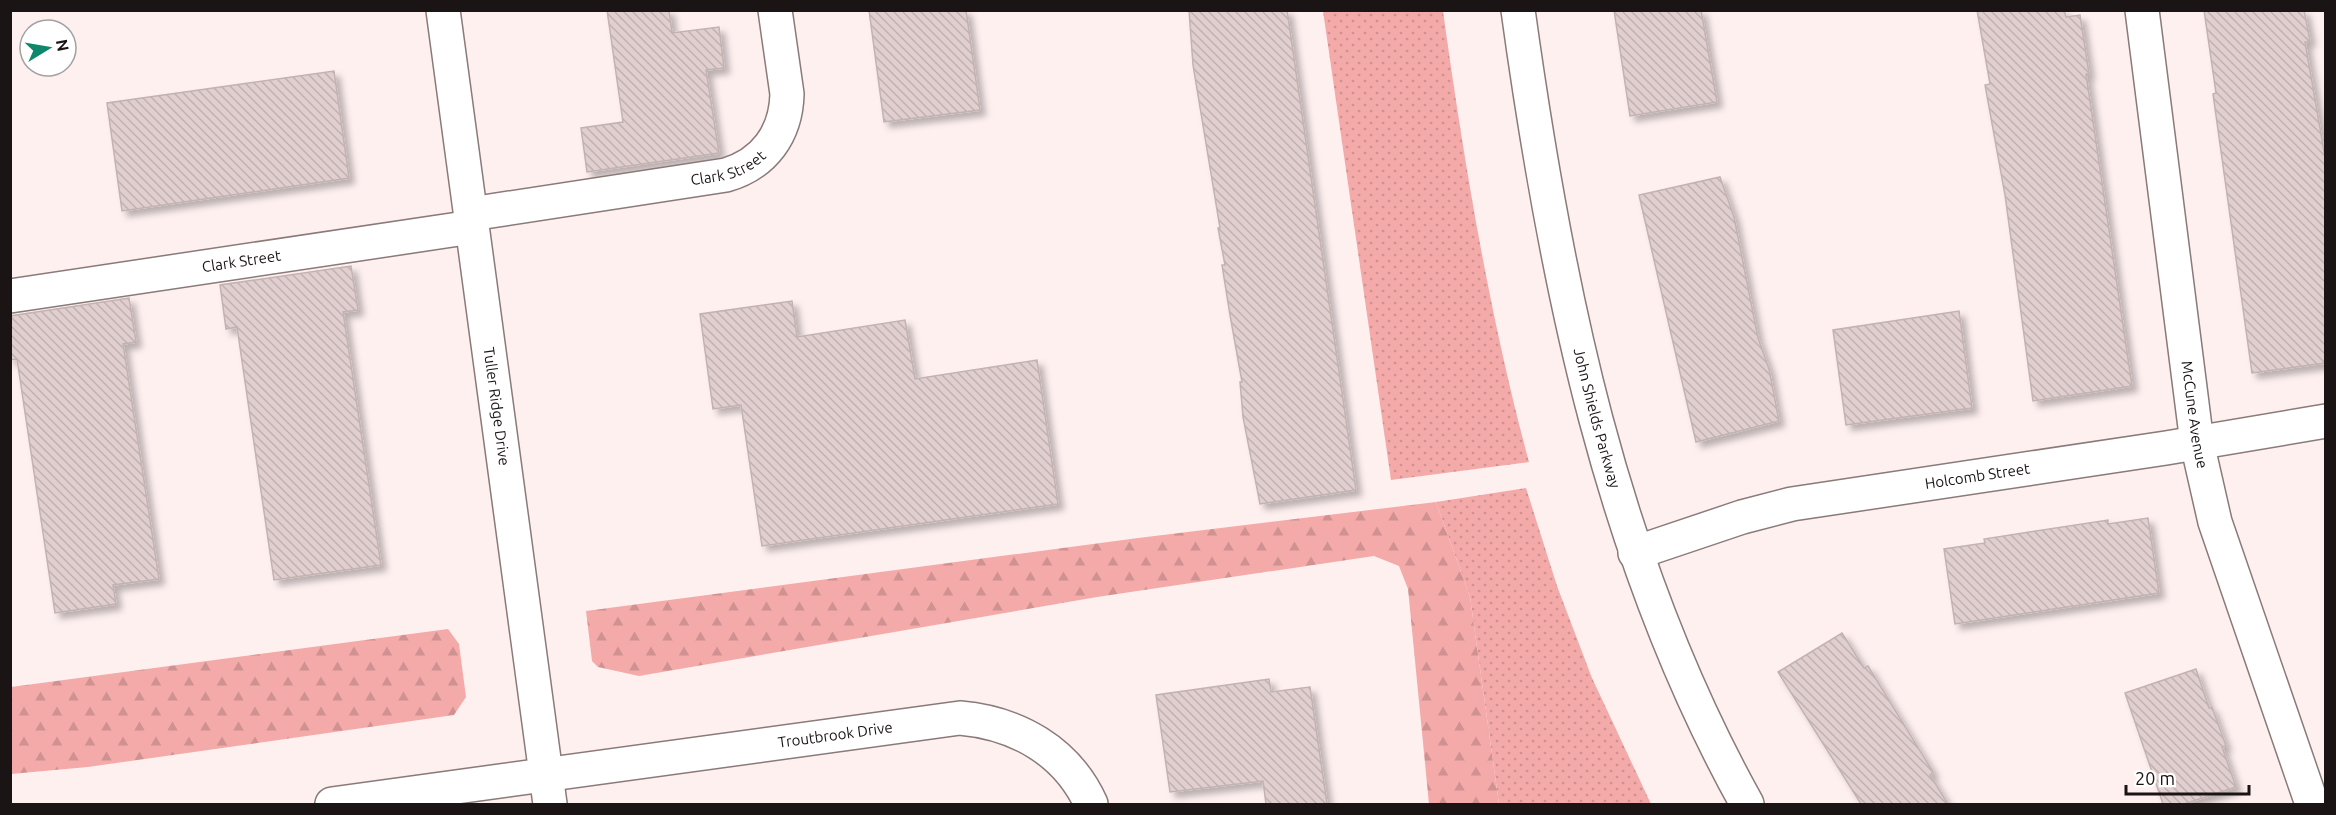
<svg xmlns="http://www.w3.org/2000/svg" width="2336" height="815" font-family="Ubuntu,sans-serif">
<defs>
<pattern id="grass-dots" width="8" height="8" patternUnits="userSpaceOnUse" patternTransform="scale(1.5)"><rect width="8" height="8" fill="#f3aaa9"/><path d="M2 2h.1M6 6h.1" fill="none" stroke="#d09191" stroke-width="1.8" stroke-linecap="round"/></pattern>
<pattern id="forest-firs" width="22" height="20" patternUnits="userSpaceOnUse" patternTransform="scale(1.5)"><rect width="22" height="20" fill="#f3aaa9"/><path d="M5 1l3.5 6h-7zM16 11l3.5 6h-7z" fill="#d09191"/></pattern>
<pattern id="building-back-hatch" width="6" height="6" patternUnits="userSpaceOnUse" patternTransform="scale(1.5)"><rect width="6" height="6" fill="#e0cfce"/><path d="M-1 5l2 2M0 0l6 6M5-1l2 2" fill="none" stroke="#c0b1b0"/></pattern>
<filter id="shadow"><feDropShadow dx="5.5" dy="5.5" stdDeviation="3" flood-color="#0004"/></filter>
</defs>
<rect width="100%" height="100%" fill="#fff0f0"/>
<g fill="url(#grass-dots)">
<path d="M1323,11h120c21,151 46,303 86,451l-138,18z"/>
<polygon points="1526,488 1557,586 1592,678 1651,804 1499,804 1470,597 1436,502"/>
</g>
<g fill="url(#forest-firs)">
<polygon points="1436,502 1470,597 1499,804 1429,804 1408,589 1399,566 1374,556 1097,597 639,676 598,667 592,661 586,611 1138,538"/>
<polygon points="448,629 459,644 466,697 454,715 88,767 11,774 11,687"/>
</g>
<g fill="url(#building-back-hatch)" stroke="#c3b2b2" stroke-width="1.5" filter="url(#shadow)">
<polygon points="607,10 669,10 672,33 719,27 724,68 706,70 719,153 587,172 581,128 623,122"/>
<polygon points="869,10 966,10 980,110 884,122"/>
<polygon points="1189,10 1287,10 1356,490 1260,504 1243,417 1240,382 1242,382 1230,315 1222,265 1225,265 1218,228 1220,228 1193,65"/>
<polygon points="1614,10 1701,10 1717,102 1630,116"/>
<polygon points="1977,10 2064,10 2066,17 2080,15 2089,74 2086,74 2132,386 2033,401 2005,195 1985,85 1990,84"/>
<polygon points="2204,10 2304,10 2310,41 2305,42 2325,157 2325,363 2252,373 2213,94 2216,93"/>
<polygon points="334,71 349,178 122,211 107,103"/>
<polygon points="1720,177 1734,217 1758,338 1769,369 1779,421 1696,442 1639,195"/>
<polygon points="351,266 358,310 343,312 381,565 274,580 237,327 226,329 220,285"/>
<polygon points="129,298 136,342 123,344 159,579 113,585 116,604 55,613 17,359 10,360 10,316"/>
<polygon points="792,301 797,337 905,320 915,379 1037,360 1058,504 762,546 741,405 713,409 700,314"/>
<polygon points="1959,311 1972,408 1846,425 1833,330"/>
<polygon points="2148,518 2159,593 1955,624 1944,549 1985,543 1984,539 2108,520 2108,524"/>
<polygon points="1842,633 1864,668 1868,666 1933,772 1930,775 1948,804 1861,804 1778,672"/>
<polygon points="2196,669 2209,708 2212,707 2226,746 2222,747 2236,787 2184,804 2163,804 2125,693"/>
<polygon points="1269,679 1271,692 1310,687 1327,804 1266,804 1263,781 1170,792 1156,695"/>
</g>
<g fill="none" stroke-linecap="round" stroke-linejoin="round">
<defs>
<g id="minor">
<path id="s1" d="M443,10l107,794"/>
<path id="s2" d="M2142,10l55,433 18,79 97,282"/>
<path id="s3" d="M471,214l255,-39c38,-11 60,-41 61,-81l-12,-84"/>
<path id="s4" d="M10,296l462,-69"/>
<path id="s5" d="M1635,553l107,-36 50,-13 374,-56 160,-27"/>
<path id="s6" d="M332,804l628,-86c57,5 107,33 131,86"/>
</g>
<g id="tertiary">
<path id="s7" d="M1518,10c38,275 93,550 229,794"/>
</g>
</defs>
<use href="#minor" stroke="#8a7a7a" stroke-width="36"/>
<use href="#tertiary" stroke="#8a7a7a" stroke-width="36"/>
<use href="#minor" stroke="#fff" stroke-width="33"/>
<use href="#tertiary" stroke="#fff" stroke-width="33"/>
</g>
<g text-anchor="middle" stroke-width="6" stroke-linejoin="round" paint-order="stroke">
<g font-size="15" fill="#1a1514" stroke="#fff">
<text dy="5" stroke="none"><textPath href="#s3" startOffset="262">Clark Street</textPath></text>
<text dy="5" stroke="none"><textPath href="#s4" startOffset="234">Clark Street</textPath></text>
<text dy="5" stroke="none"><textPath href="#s1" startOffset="400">Tuller Ridge Drive</textPath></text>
<text dy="5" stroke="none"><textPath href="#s2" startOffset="408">McCune Avenue</textPath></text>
<text dy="5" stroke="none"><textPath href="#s7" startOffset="416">John Shields Parkway</textPath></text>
<text dy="5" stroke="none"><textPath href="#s5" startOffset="352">Holcomb Street</textPath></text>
<text dy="5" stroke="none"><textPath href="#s6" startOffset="508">Troutbrook Drive</textPath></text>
</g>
</g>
<rect width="2336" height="815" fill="none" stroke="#1a1514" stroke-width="24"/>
<g transform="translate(48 48) rotate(79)"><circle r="28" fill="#ffffff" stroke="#a3a1a1" stroke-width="1.5"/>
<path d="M0-4.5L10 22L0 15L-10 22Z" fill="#0d886b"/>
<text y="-9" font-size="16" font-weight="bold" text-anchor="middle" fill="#1a1514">N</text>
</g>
<path d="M2126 785v9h123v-9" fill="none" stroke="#1a1514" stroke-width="3"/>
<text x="2135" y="785" font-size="18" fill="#1a1514" stroke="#ffffff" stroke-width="4.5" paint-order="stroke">20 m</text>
</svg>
